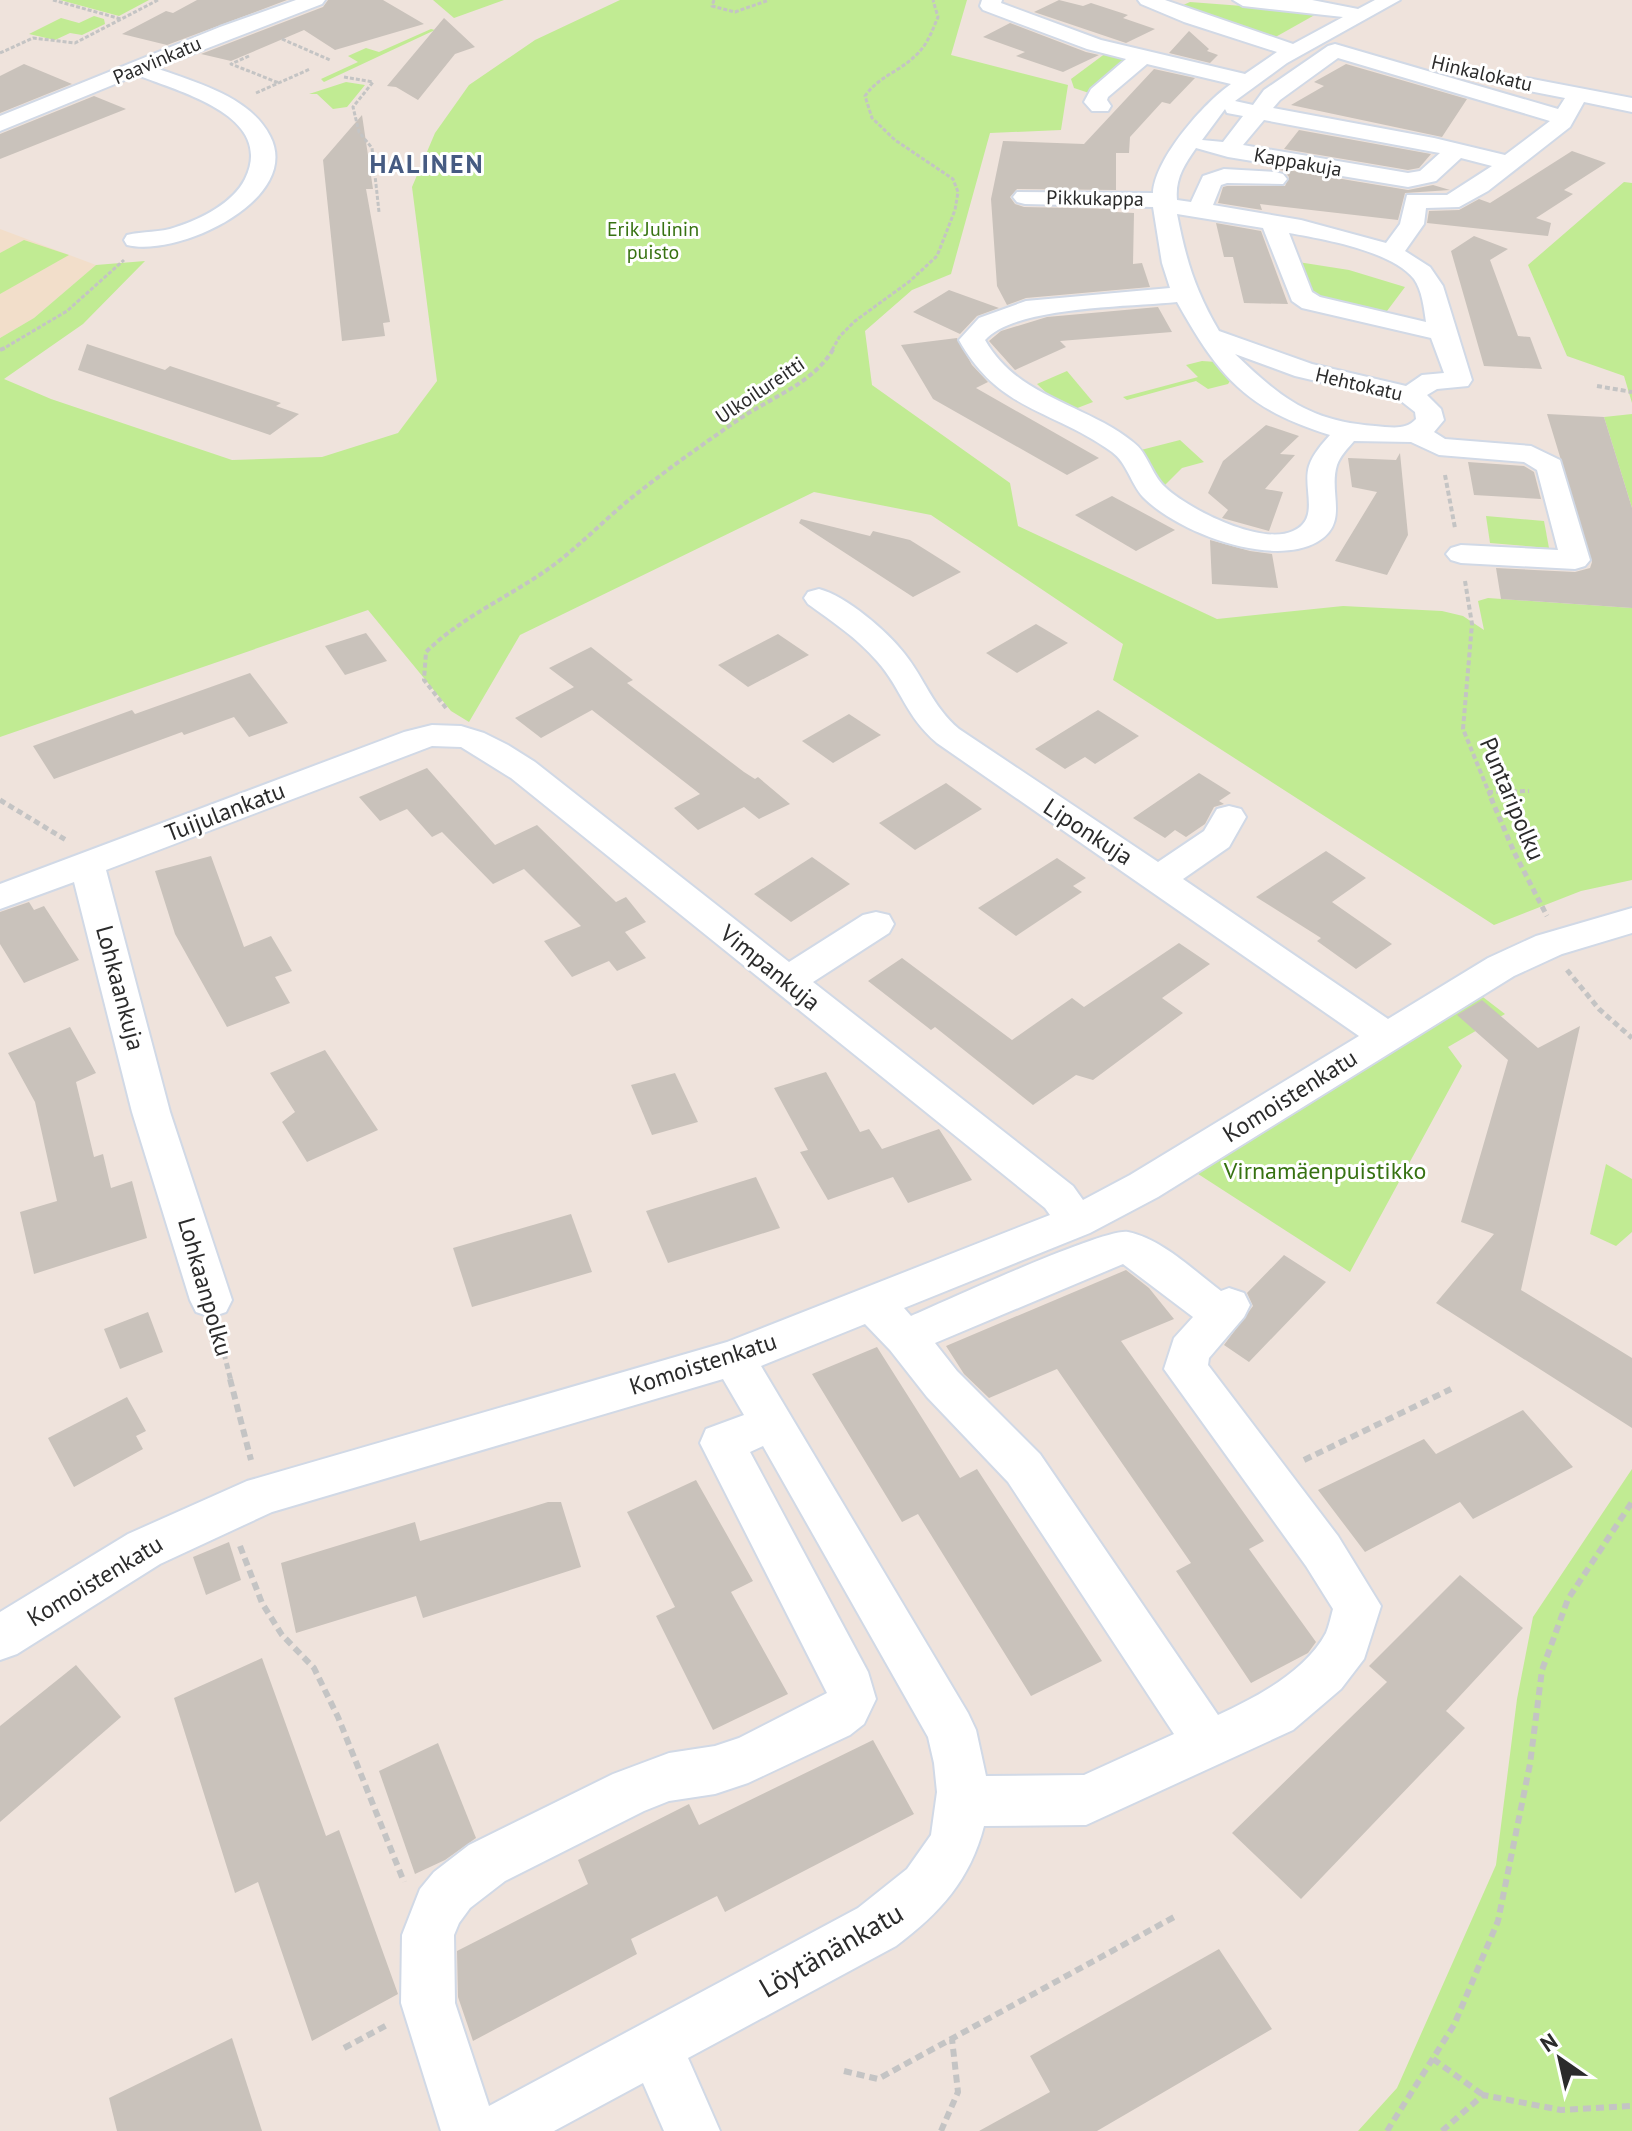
<svg xmlns="http://www.w3.org/2000/svg" width="1632" height="2131" font-family="'PT Sans',sans-serif">
<rect width="100%" height="100%" fill="#efe3dc"/>
<polygon fill="#f2deca" points="0,229 96,265 34,318 0,338"/>
<g fill="#c1eb93">
<polygon points="60,0 149,0 119,16"/>
<polygon points="433,0 504,0 454,18"/>
<polygon points="620,0 967,0 951,55 1068,85 1061,130 990,133 951,274 912,290 865,331 872,385 1010,483 1018,526 1217,619 1343,606 1442,611 1463,616 1484,630 1478,601 1488,598 1632,608 1632,880 1581,891 1494,925 1113,680 1123,644 931,515 814,492 520,635 469,722 451,711 368,610 0,737 0,338 34,318 96,265 145,261 83,324 4,379 51,399 232,460 322,457 398,433 437,381 412,187 435,133 469,85 535,40"/>
<polygon points="1190,2 1320,12 1272,39 1181,6"/>
<polygon points="94,16 104,19 105,24 82,35 70,33 55,40 29,34 61,18 79,23"/>
<polygon points="431,29 435,30 324,82 321,79 358,62 348,56 366,48 379,52"/>
<polygon points="1106,53 1127,59 1089,93 1074,88 1071,79"/>
<polygon points="346,82 365,85 347,107 333,109 317,94 309,94"/>
<polygon points="1624,182 1632,183 1632,403 1624,376 1567,356 1528,265"/>
<polygon points="24,240 69,255 0,294 0,253"/>
<polygon points="1298,262 1349,270 1405,287 1384,315 1310,294"/>
<polygon points="1202,361 1217,362 1232,378 1228,384 1208,389 1196,381 1127,400 1123,397 1198,377 1186,365"/>
<polygon points="1067,371 1093,402 1067,412 1037,384"/>
<polygon points="1632,414 1632,508 1604,417"/>
<polygon points="1180,440 1204,462 1182,468 1162,488 1141,450"/>
<polygon points="1486,516 1544,521 1549,548 1490,543"/>
<polygon points="1479,994 1505,1014 1448,1047 1462,1066 1350,1272 1195,1172"/>
<polygon points="1606,1164 1632,1179 1632,1232 1616,1246 1590,1234"/>
<polygon points="1632,1469 1632,2131 1358,2131 1397,2088 1496,1865 1517,1699 1533,1617"/>
</g>
<g fill="#c9c2bb">
<polygon points="197,0 287,0 167,45 122,34 166,11 173,13"/>
<polygon points="328,0 383,0 424,24 335,50 304,30 231,61 201,54 323,7"/>
<polygon points="1059,0 1083,6 1091,3 1128,15 1123,18 1155,29 1126,43 1034,12"/>
<polygon points="444,18 475,47 455,54 418,100 396,87 387,86"/>
<polygon points="1010,23 1086,52 1099,55 1063,72 1016,56 1025,52 983,37"/>
<polygon points="1189,31 1209,49 1207,51 1218,55 1210,63 1169,53"/>
<polygon points="24,64 72,84 0,113 0,76"/>
<polygon points="1346,64 1467,99 1442,137 1291,105 1324,86 1314,82"/>
<polygon points="1154,69 1195,78 1170,104 1162,102 1130,137 1129,153 1116,153 1116,190 1017,189 1010,197 1015,204 1024,207 1116,209 1116,212 1134,213 1133,264 1142,263 1150,287 1026,298 1007,305 997,286 991,199 1003,141 1084,144"/>
<polygon points="94,96 126,109 0,159 0,134"/>
<polygon points="362,115 373,189 366,189 390,322 383,323 385,336 342,341 323,160"/>
<polygon points="1299,130 1431,154 1419,168 1408,170 1284,149"/>
<polygon points="1572,151 1606,163 1564,190 1573,194 1536,218 1551,223 1548,236 1427,223 1429,211 1459,210 1479,199 1490,203"/>
<polygon points="1270,167 1408,190 1433,185 1450,190 1405,193 1398,220 1260,204 1262,210 1218,203 1223,187 1227,186 1285,186 1289,177 1284,171"/>
<polygon points="1216,223 1261,231 1288,304 1244,303 1233,257 1224,257"/>
<polygon points="1474,236 1508,249 1490,260 1518,336 1530,337 1542,369 1484,366 1451,251"/>
<polygon points="949,290 999,308 977,316 960,334 913,312"/>
<polygon points="1158,307 1172,332 1060,341 1066,347 1015,370 989,341 1001,331 1047,317"/>
<polygon points="957,338 972,365 988,382 976,388 1099,458 1067,475 933,399 901,345"/>
<polygon points="87,344 165,370 170,366 281,403 276,406 299,414 270,435 78,370"/>
<polygon points="1547,414 1604,417 1632,508 1632,608 1501,599 1496,568 1575,572 1590,568 1592,562"/>
<polygon points="1266,425 1299,436 1280,454 1295,455 1265,489 1283,492 1269,531 1222,518 1228,510 1208,493 1223,461"/>
<polygon points="1400,453 1408,535 1387,575 1335,561 1377,492 1352,487 1348,458 1396,460"/>
<polygon points="1468,462 1524,466 1534,472 1541,499 1474,495"/>
<polygon points="1112,496 1175,530 1136,551 1075,515"/>
<polygon points="801,519 870,536 873,531 910,540 961,572 913,597 799,523"/>
<polygon points="1210,540 1250,551 1272,554 1278,588 1212,584"/>
<polygon points="1036,624 1068,643 1017,673 986,653"/>
<polygon points="366,633 387,661 345,675 325,646"/>
<polygon points="778,634 809,655 748,687 718,665"/>
<polygon points="591,647 633,680 627,683 744,772 755,779 758,777 790,804 759,819 744,807 698,830 674,808 700,794 592,710 541,738 515,718 574,687 549,668"/>
<polygon points="250,673 288,723 249,737 234,717 184,735 182,732 54,779 33,746 132,710 135,714"/>
<polygon points="1098,710 1139,736 1095,764 1085,757 1065,769 1035,749"/>
<polygon points="849,714 881,735 833,763 802,741"/>
<polygon points="427,768 495,845 537,825 616,902 626,897 646,922 625,932 646,958 617,971 609,961 572,977 544,941 581,926 524,869 493,884 442,832 432,837 407,809 380,821 359,797"/>
<polygon points="1199,773 1231,793 1219,801 1224,804 1214,807 1205,824 1186,837 1175,830 1165,838 1133,818"/>
<polygon points="946,783 982,809 915,850 879,823"/>
<polygon points="1326,851 1366,878 1332,902 1392,944 1356,969 1317,941 1321,938 1256,897"/>
<polygon points="211,856 244,947 271,936 292,971 275,977 290,1003 227,1027 175,934 155,871"/>
<polygon points="812,857 850,884 791,922 754,894"/>
<polygon points="1057,858 1086,878 1073,886 1082,892 1016,936 978,908"/>
<polygon points="29,902 34,910 44,906 79,960 24,983 0,944 0,912"/>
<polygon points="1179,943 1210,964 1162,998 1183,1013 1093,1080 1076,1075 1033,1105 935,1027 931,1030 868,981 902,958 1012,1040 1072,998 1084,1007"/>
<polygon points="1482,1000 1538,1048 1580,1026 1521,1290 1632,1358 1632,1428 1436,1303 1494,1234 1461,1222 1508,1060 1457,1015"/>
<polygon points="70,1027 96,1073 76,1082 94,1157 103,1154 111,1188 132,1181 147,1238 34,1274 20,1212 57,1201 35,1102 8,1053"/>
<polygon points="325,1050 378,1130 307,1162 282,1122 295,1112 270,1073"/>
<polygon points="826,1072 860,1132 869,1129 882,1149 939,1129 972,1180 908,1203 893,1177 828,1200 800,1152 808,1150 774,1088"/>
<polygon points="675,1073 698,1122 652,1135 631,1085"/>
<polygon points="756,1177 780,1228 668,1263 646,1211"/>
<polygon points="571,1214 592,1272 472,1307 453,1248"/>
<polygon points="1284,1255 1326,1282 1249,1362 1224,1345 1253,1306 1247,1293"/>
<polygon points="1126,1270 1149,1288 1174,1319 1121,1341 1264,1541 1249,1549 1316,1642 1308,1653 1251,1683 1176,1571 1191,1563 1057,1369 989,1398 964,1374 946,1346"/>
<polygon points="148,1312 163,1352 120,1369 104,1329"/>
<polygon points="877,1347 960,1478 977,1469 1102,1661 1031,1696 918,1514 902,1522 812,1374"/>
<polygon points="127,1397 146,1431 136,1436 143,1449 74,1487 48,1438"/>
<polygon points="1523,1410 1573,1467 1473,1519 1460,1502 1365,1552 1318,1490 1424,1439 1436,1454"/>
<polygon points="696,1480 753,1581 731,1592 788,1694 713,1730 656,1616 675,1607 627,1512"/>
<polygon points="548,1502 561,1502 581,1567 423,1618 416,1596 296,1633 281,1563 415,1522 420,1541"/>
<polygon points="229,1542 241,1580 206,1595 193,1557"/>
<polygon points="1460,1575 1523,1628 1446,1711 1465,1728 1301,1899 1232,1833 1387,1682 1369,1666"/>
<polygon points="262,1658 326,1836 339,1830 398,1994 312,2041 258,1882 235,1893 174,1698"/>
<polygon points="76,1665 121,1717 0,1822 0,1726"/>
<polygon points="873,1740 914,1814 725,1912 717,1896 631,1939 637,1954 473,2041 458,1997 457,1951 588,1884 578,1860 689,1804 699,1825"/>
<polygon points="438,1743 476,1838 445,1860 415,1874 379,1771"/>
<polygon points="1219,1949 1272,2029 1097,2131 979,2131 1050,2092 1030,2056"/>
<polygon points="232,2038 262,2131 117,2131 109,2098"/>
</g>
<g fill="none" stroke-linecap="round" stroke-linejoin="round">
<defs>
<g id="minor">
<path d="M296,0h29l-3,4 -166,64c38,14 94,28 114,68 33,63 -92,122 -143,109l-3,-5 3,-5c16,-4 33,-2 49,-8 25,-8 57,-24 69,-48 31,-63 -65,-87 -108,-104l-137,56v-15l220,-89z"/>
<path d="M982,0h20l-1,3 100,37 144,34 32,-22 -93,-30 -43,-18 -3,-4h27l128,44 50,-27 -100,-11 -10,-6h79l46,9 17,-9h25l-113,63 -52,38 18,4 11,-15 64,-44 7,-2 223,65 7,-11 -46,-9 -3,-5 11,-6 105,20v14l-48,-10 -14,25 -82,64 -29,16 -33,1 -2,16 -19,27 25,16 13,19 29,94 -4,6 -31,3 -10,6 14,14 3,11 -10,12 11,7 86,7 29,14 30,100 -5,6 -10,3 -114,-6 -10,-3 -5,-6 5,-6 10,-3 97,5 -21,-80 -13,-8 -85,-7 -28,-13 -57,-1c-6,7 -14,15 -17,24 -9,28 13,58 -20,77 -46,26 -140,-10 -174,-45 -12,-13 -16,-34 -31,-45 -59,-43 -113,-40 -153,-112l20,-22 47,-17 144,-13 -8,-25 -9,-56 -128,-3 -8,-2 -4,-5 4,-5 136,1c2,-35 51,-90 78,-109l-84,-20 -39,33 -1,3 4,6 -3,5h-16l-8,-9 7,-13 35,-30 -39,-10 -104,-39 -3,-4zM1338,58l212,63 -45,34 -71,-17 -161,-30 7,-8zM1225,109l2,4 16,3 -20,26 -21,-2zM1264,120l170,32 6,1 -20,18 -12,2 -165,-28zM1196,148l32,9 180,30 28,-6 25,-23 31,8 -45,29h-40l-7,29 -14,19 -85,-23 -88,-15 8,-20 6,-2 56,1 4,-5 -4,-5 -8,-2 -51,-3 -21,7 -12,26 -14,-2c-2,-21 7,-35 19,-52zM1177,214l86,14 29,73 10,7 129,30 13,35 -22,2 -16,11 -94,-22 -93,-33c-24,-41 -33,-71 -42,-117zM1289,233c34,6 103,18 125,46 8,11 10,29 12,43l-106,-25 -8,-5zM1177,302c42,75 69,107 153,133 -8,9 -17,19 -21,31 -7,22 12,53 -16,65 -32,15 -105,-22 -128,-44 -14,-13 -17,-34 -32,-45 -49,-39 -115,-44 -148,-102 30,-34 146,-33 192,-38zM1235,354l60,22 106,25 14,11 1,7c-11,12 -26,8 -41,7 -66,-5 -94,-28 -140,-72z"/>
<path d="M819,589c27,7 68,42 85,64 21,26 28,53 55,76l199,133 46,-31 13,-22 12,-3 12,3 5,8 -17,30 -46,32 205,140 100,-61 48,-22 96,-28v25l-70,21 -48,22 -356,221 -68,36 -186,75 7,8c32,-14 195,-89 217,-84 34,7 65,38 93,59l8,-3 15,5 6,12 -6,12 -35,41 -1,7 130,171 43,70 -17,53 -23,30 -48,41 -207,95 -102,1c-14,54 -44,87 -88,120l-208,112 32,73h-56l-21,-48 -89,48h-113l-40,-128 1,-68 18,-46 14,-17 35,-27 144,-71 56,-21 46,-7 24,-8 88,-45 -127,-250 6,-14 38,-14 -21,-36 -451,133 -112,52 -143,90 -17,6v-48l128,-78 119,-53 480,-139 323,-127 -5,-7 -534,-430 -50,-31 -29,-1 -326,124 64,242 62,188 -6,12 -15,5 -15,-5 -6,-12 -58,-188 -58,-230 -74,27v-25l404,-152 28,-7 29,1 23,7 24,12 27,17 254,200 74,-47 13,-3 13,3 5,9 -5,9 -76,49 260,204 10,14 47,-25 229,-139 -422,-293c-32,-27 -35,-54 -60,-82 -20,-23 -44,-39 -69,-57l-4,-6 4,-6zM1123,1264l70,53 -19,21 -10,31 142,197 27,43c-2,7 -4,17 -7,24 -21,39 -69,64 -108,82l-178,-261 -83,-83 -22,-28zM865,1324l25,26 37,47 81,85 166,252 -90,41 -98,1 -10,-46 -8,-17 -207,-347zM763,1446l165,291 6,26 3,29 -6,43 -24,34 -49,39 -369,198 -34,-103 -1,-68 5,-12 11,-15 35,-27 139,-70 25,-10 46,-7 33,-11 102,-48 14,-11 12,-25 -8,-27 -118,-220z"/>
</g>
</defs>
<use href="#minor" stroke="#d1d9e6" stroke-width="4"/>
<g stroke="#c4c4c4" stroke-width="3" stroke-dasharray="4 2" stroke-linecap="butt">
<polyline points="53,0 121,19"/>
<polyline points="714,0 712,6 735,12 769,0"/>
<polyline points="282,39 330,60"/>
<polyline points="0,53 33,38 75,43 158,0"/>
<polyline points="249,56 231,64 279,83"/>
<polyline points="344,77 373,82 353,107 359,132 372,148 379,212"/>
<polyline points="256,93 310,69"/>
<polyline points="1,350 67,311 124,260"/>
<path d="M832,350l8,-14 15,-15 55,-40 27,-25 18,-46 3,-18 -5,-13 -58,-39 -23,-22 -7,-22c14,-20 34,-24 50,-40 12,-10 17,-25 23,-39l-5,-17"/>
</g>
<g stroke="#c4c4c4" stroke-width="4" stroke-dasharray="5 3" stroke-linecap="butt">
<polyline points="0,350 5,348"/>
<polyline points="1597,386 1632,392"/>
<polyline points="1445,475 1455,528"/>
<polyline points="1465,581 1472,624 1463,729 1492,800"/>
<path d="M446,708l-22,-28 2,-28c35,-35 85,-56 125,-85 30,-22 55,-49 84,-72 33,-26 68,-51 103,-75 33,-23 75,-36 96,-72"/>
<polyline points="1488,792 1529,791"/>
</g>
<g stroke="#c4c4c4" stroke-width="5" stroke-dasharray="6 4" stroke-linecap="butt">
<polyline points="1491,798 1514,852 1547,916"/>
<polyline points="0,800 66,840"/>
<polyline points="1567,970 1599,1009 1632,1038"/>
<polyline points="219,1334 231,1381"/>
</g>
<g stroke="#c4c4c4" stroke-width="6" stroke-dasharray="8 5" stroke-linecap="butt">
<polyline points="230,1379 251,1460"/>
<polyline points="1304,1460 1451,1389"/>
<polyline points="240,1546 262,1603 282,1635 314,1668 338,1717 404,1882"/>
<polyline points="344,2048 389,2024"/>
<polyline points="1433,2059 1483,2095"/>
<polyline points="844,2071 878,2079 1176,1916"/>
<polyline points="941,2131 958,2092 952,2039"/>
<polyline points="1387,2131 1454,2025 1498,1921 1530,1764 1542,1670 1568,1599 1632,1502"/>
<polyline points="1442,2131 1483,2095 1561,2110 1632,2106"/>
</g>
<use href="#minor" fill="#fff" fill-rule="evenodd"/>
</g>
<g text-anchor="middle" stroke-width="6" stroke-linejoin="round" paint-order="stroke">
<g font-size="20" fill="#2b2b2b" stroke="#fff">
<text transform="translate(157 60) rotate(-23)" y="7">Paavinkatu</text>
<text transform="translate(1482 73) rotate(13)" y="7">Hinkalokatu</text>
<text transform="translate(1298 162) rotate(10)" y="7">Kappakuja</text>
<text transform="translate(1095 198) rotate(1)" y="7">Pikkukappa</text>
<text transform="translate(1359 384) rotate(13)" y="7">Hehtokatu</text>
<text transform="translate(760 390) rotate(-34)" y="7">Ulkoilureitti</text>
</g>
<g font-size="20" fill="#377212" stroke="#fff">
<text x="653" y="236">Erik Julinin<tspan x="653" dy="23">puisto</tspan></text>
</g>
<g font-size="24" fill="#2b2b2b" stroke="#fff">
<text transform="translate(1512 799) rotate(67)" y="8">Puntaripolku</text>
<text transform="translate(225 812) rotate(-21)" y="8">Tuijulankatu</text>
<text transform="translate(1088 832) rotate(33)" y="8">Liponkuja</text>
<text transform="translate(770 968) rotate(39)" y="8">Vimpankuja</text>
<text transform="translate(120 988) rotate(75)" y="8">Lohkaankuja</text>
<text transform="translate(1290 1096) rotate(-32)" y="8">Komoistenkatu</text>
<text transform="translate(205 1287) rotate(74)" y="8">Lohkaanpolku</text>
<text transform="translate(703 1364) rotate(-18)" y="8">Komoistenkatu</text>
<text transform="translate(95 1581) rotate(-31)" y="8">Komoistenkatu</text>
</g>
<g font-size="24" fill="#377212" stroke="#fff">
<text x="1325" y="1179">Virnamäenpuistikko</text>
</g>
<g font-size="26" font-weight="bold" letter-spacing="2" fill="#465b82" stroke="#fff">
<text x="427" y="173">HALINEN</text>
</g>
<g font-size="28" fill="#2b2b2b" stroke="#fff">
<text transform="translate(831 1950) rotate(-30)" y="10">Löytänänkatu</text>
</g>
</g>
<g transform="translate(1560 2059) rotate(326)" stroke="#ffffff" stroke-width="6" paint-order="stroke">
<path d="M0-6L14 30L0 20L-14 30Z" fill="#2b2b2b"/>
<text y="-12" font-size="22" font-weight="bold" text-anchor="middle" fill="#2b2b2b">N</text>
</g>
</svg>
